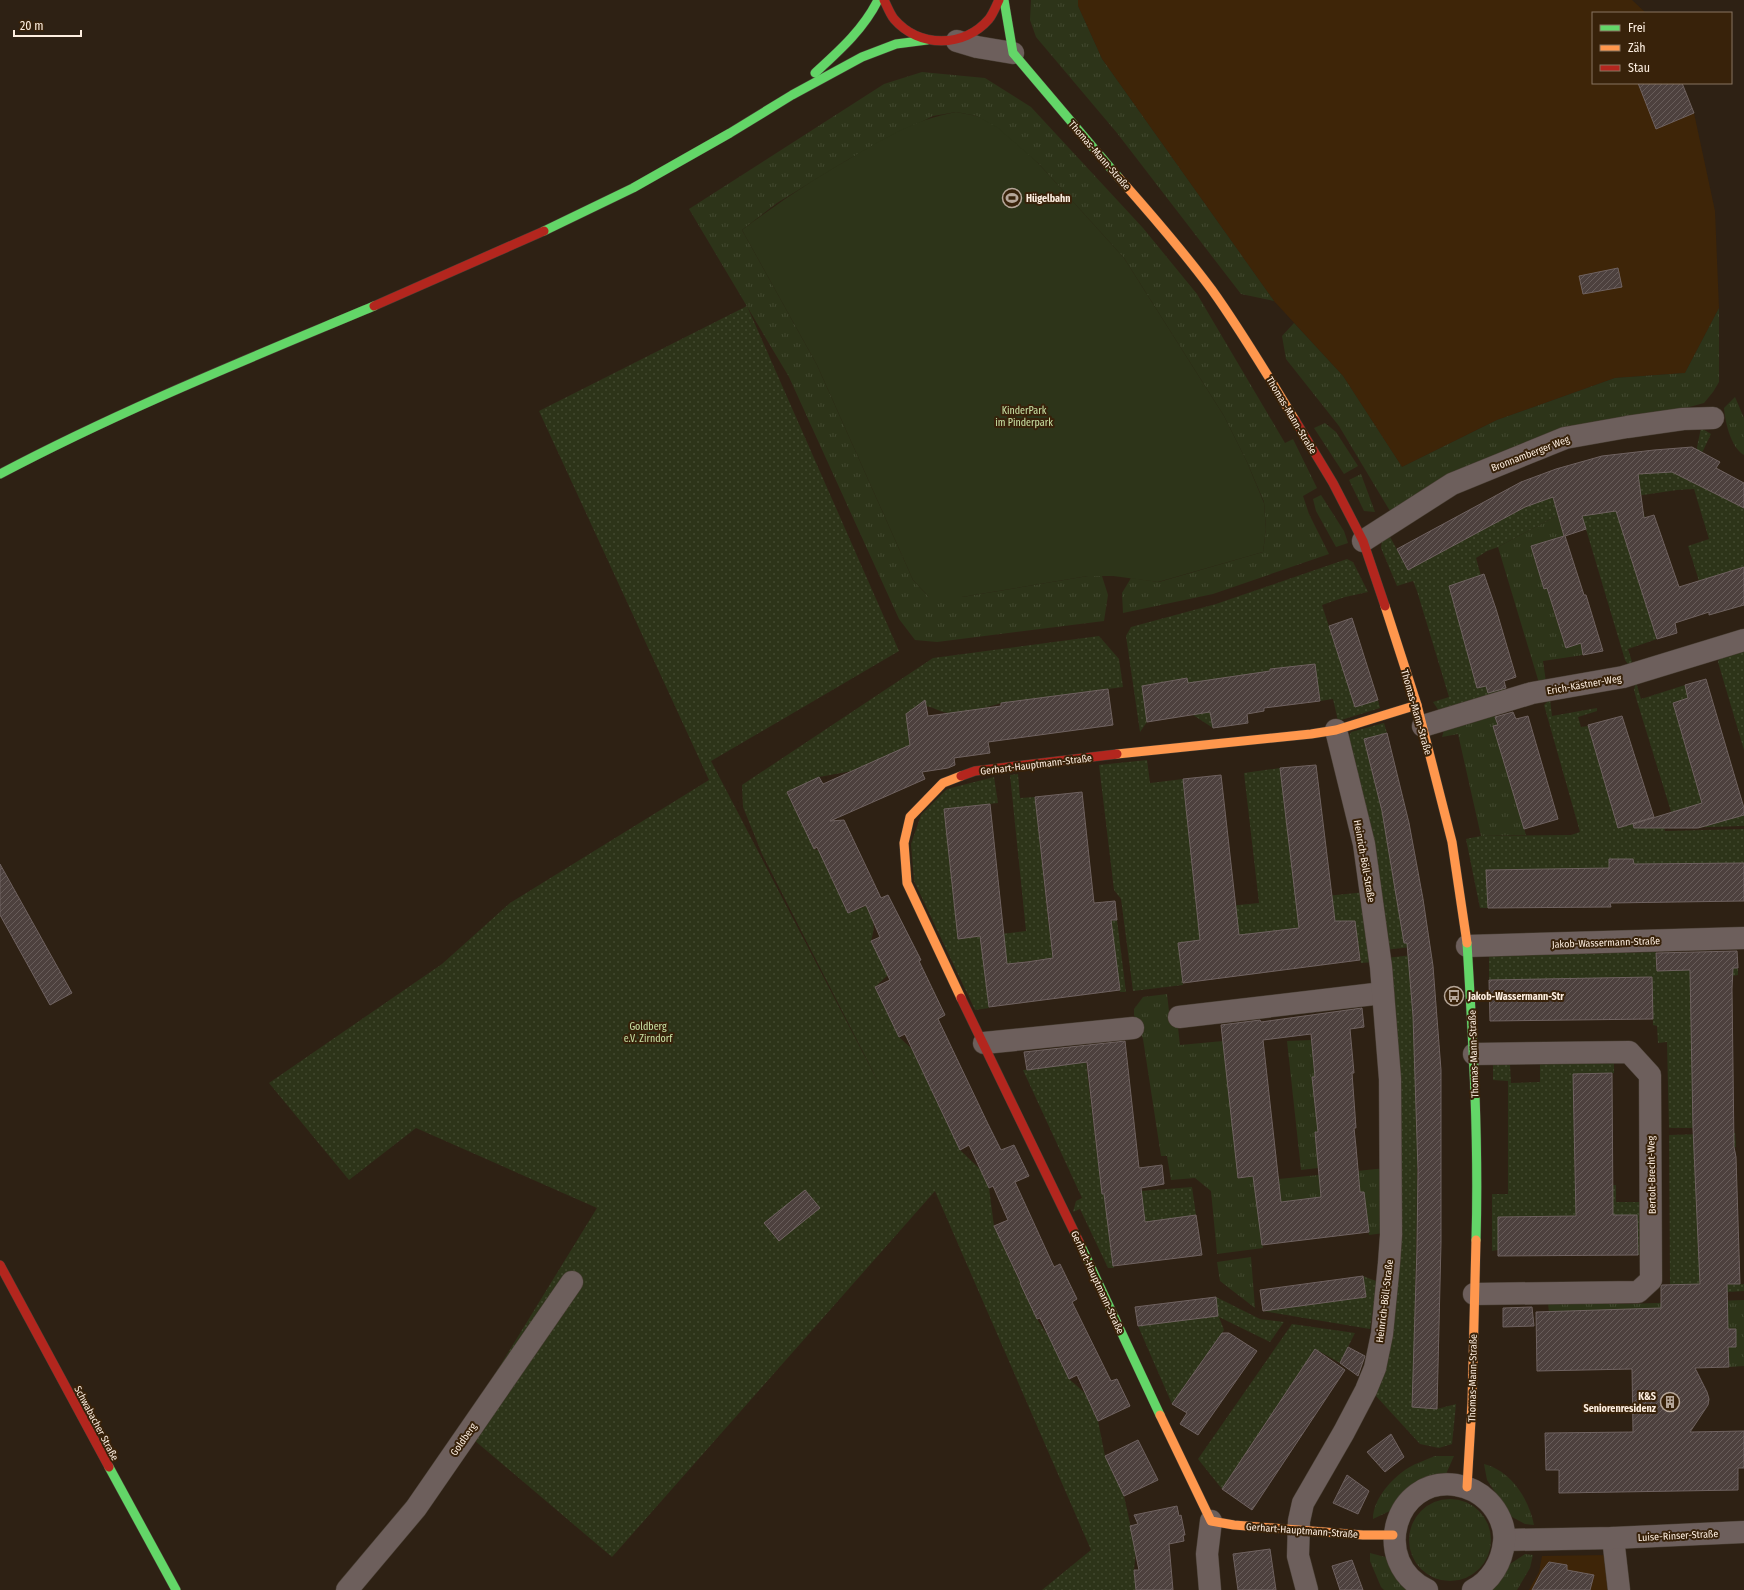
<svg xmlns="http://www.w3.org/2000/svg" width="1744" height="1590" font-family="'Fira Sans Condensed',sans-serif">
<defs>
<pattern id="grass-tufts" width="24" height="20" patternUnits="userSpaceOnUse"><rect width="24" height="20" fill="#2d3419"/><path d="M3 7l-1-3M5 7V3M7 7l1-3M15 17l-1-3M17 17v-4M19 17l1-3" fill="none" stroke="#42482f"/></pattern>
<pattern id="garden-dots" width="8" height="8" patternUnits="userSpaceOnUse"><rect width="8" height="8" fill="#2d3419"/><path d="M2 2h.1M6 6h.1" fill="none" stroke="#42482f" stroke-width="1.8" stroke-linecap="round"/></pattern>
<pattern id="building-hatch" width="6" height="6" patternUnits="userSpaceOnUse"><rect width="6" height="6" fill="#4d413e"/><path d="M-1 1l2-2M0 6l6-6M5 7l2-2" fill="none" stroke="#685d5a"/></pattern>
</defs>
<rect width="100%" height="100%" fill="#2e2114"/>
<g fill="#3e2508">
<polygon points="1078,0 1632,0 1646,13 1593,13 1593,83 1682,83 1694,113 1715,211 1719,308 1685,373 1615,378 1497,420 1402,467 1343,376 1274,301 1102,59 1078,6"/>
<polygon points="1607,1555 1610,1590 1529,1590 1539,1572 1542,1556"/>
</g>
<g fill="url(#grass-tufts)">
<polygon points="1031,0 1078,0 1078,6 1102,59 1274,301 1241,294 1117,133 1036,37 1030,20"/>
<polygon points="922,72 985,78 1031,107 1143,228 1197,294 1285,443 1293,439 1317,488 1303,496 1309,514 1329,554 1213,594 1123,613 1122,593 1131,578 1159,582 1263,552 1266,529 1264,502 1247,462 1224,416 1124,258 1038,163 977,116 956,112 933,116 849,159 777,203 742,230 817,365 913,580 929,597 962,597 1088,576 1102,576 1108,595 1104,621 937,642 915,640 899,619 789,377 689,209 884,84"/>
<polygon points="1719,308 1719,382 1713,392 1704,403 1664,414 1390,511 1339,426 1286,359 1282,336 1294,323 1343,376 1402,467 1497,420 1615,378 1685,373"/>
<path d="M1735,397l9,21v37c-13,-7 -19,-33 -20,-47z"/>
<polygon points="1325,423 1336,432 1358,466 1344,474 1314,428"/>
<polygon points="1361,474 1375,512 1364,511 1349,480"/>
<polygon points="1321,495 1344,531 1348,543 1336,547 1316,511 1313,499"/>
<polygon points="1558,515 1564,536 1531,546 1544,589 1561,583 1552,606 1566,648 1581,643 1583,655 1543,661 1546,682 1539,683 1498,547"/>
<polygon points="1494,713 1498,725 1494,726 1526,835 1481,836 1458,734 1442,737 1444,730"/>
<polygon points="1167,994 1169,1011 1176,1010 1180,1045 1223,1041 1238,1178 1278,1174 1279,1179 1386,1168 1384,1233 1369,1235 1363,1192 1257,1205 1263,1248 1217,1254 1211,1191 1195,1178 1171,1180 1167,1156 1161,1156 1143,1039 1134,1015 1134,1009 1143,997"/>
<polygon points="1311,1040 1315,1077 1312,1077 1318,1132 1315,1132 1318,1168 1301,1170 1287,1041"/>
<polygon points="1251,1257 1255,1308 1220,1281 1217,1262"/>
<polygon points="1744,1300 1744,1366 1729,1367 1728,1347 1736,1347 1736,1329 1549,1312 1548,1304 1627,1304"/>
<path d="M1435,1456h19l-8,18 -19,6 -33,29 -21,10c0,-20 19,-41 35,-51 8,-5 18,-8 27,-12z"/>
<path d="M1484,1464c27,7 45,35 50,61l-9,-1 -13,-7 -25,-37z"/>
<circle cx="1450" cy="1540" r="41"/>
<polygon points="1370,1553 1389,1558 1395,1576 1408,1590 1384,1590 1381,1587 1370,1561"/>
<polygon points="1525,1554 1533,1555 1530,1568 1517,1590 1492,1590 1501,1580 1510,1564"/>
</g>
<path fill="#2d3419" d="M956,112l21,4 21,12 40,35 86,95 100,158 23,46 17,41 2,26 -3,23 -105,30 -45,-6h-25l-126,21h-33l-16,-17 -96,-215 -75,-135c38,-29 78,-55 119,-78 34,-19 57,-33 95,-40z"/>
<g fill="url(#garden-dots)">
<path d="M747,306l152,345 -188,110 176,338 -125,-245 -19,-47 -1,-22 191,-127 166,-22 20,23 4,28 -122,16c-12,4 -41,12 -53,10 -12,-2 -17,-9 -31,-7l-8,30 1,10 -58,25 -33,6 -32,16 27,56 18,5 16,59 18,-7c8,16 10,17 5,35l17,34 -13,12 24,50 13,12 48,101 20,19 9,19 5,38 43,93 13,20 19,40 16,14 13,28 7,35 19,40 12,55 -2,19 2,20h-94l49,-40 -156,-359 -323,366 -151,-128 136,-221 -181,-80 -67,52 -80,-97 173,-119 68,-61 199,-123 -170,-369z"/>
<polygon points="1701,428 1711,434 1701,455 1706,489 1744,508 1744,567 1699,581 1688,546 1709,539 1694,489 1677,490 1609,500 1642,507 1645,517 1621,525 1657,639 1628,649 1633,665 1630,667 1625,660 1580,509 1558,515 1498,547 1487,551 1476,558 1481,576 1477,688 1503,681 1506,692 1439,711 1433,702 1449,697 1417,591 1413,581 1397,586 1381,548 1382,539 1389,535 1408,570 1525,507 1549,498 1622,477 1647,473 1699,470 1697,447"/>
<polygon points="1347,559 1353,562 1368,592 1345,597 1322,605 1355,707 1378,700 1380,708 1338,721 1333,699 1320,701 1315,664 1270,669 1262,692 1241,675 1220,678 1222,690 1208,693 1213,728 1193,715 1187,678 1142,686 1147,722 1140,732 1126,636 1131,627 1216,604"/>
<polygon points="1744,648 1744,750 1718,662 1720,656"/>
<polygon points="1636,682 1641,699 1685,685 1688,698 1673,703 1708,825 1744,815 1744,826 1676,828 1637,701 1634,690"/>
<polygon points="1550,699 1552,716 1597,708 1597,711 1578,717 1581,727 1588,726 1601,769 1636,758 1640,774 1618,828 1661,815 1665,831 1744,829 1744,863 1634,864 1633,859 1609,859 1609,868 1486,870 1488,908 1480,908 1466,839 1481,836 1571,835 1580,832 1544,705"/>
<polygon points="1384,723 1387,733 1364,739 1382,811 1404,943 1429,940 1430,945 1384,950 1347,741 1351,732"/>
<polygon points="1147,760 1150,783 1183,779 1197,909 1259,903 1244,773 1280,768 1296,899 1366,892 1374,962 1361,963 1355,921 1337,923 1178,943 1183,985 1133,991 1121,899 1114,890 1099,765"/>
<polygon points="1018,774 1020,798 1035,797 1049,928 1117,920 1126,992 1120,992 1115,950 984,967 989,1008 975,1010 914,881 911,844 921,815 947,789 994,777 998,803 944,809 958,939 1026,931 1010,775"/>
<polygon points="1656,952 1657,971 1738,968 1738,975 1731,976 1692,1059 1693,1128 1669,1128 1667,1042 1658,1043 1657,1026 1653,1025 1652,977 1489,980 1489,956"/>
<path d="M1431,953l2,10 -24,2c10,112 9,224 6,336 -1,36 -1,71 -3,106l25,2 19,-5 -4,40 -13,4 -19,-4 -44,-48 13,-53 -3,-385z"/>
<polygon points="1086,1062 1102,1194 1192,1187 1196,1215 1108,1227 1114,1268 1108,1268 1080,1209 1073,1212 1076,1201 1082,1198 1023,1070"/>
<polygon points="1614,1062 1614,1073 1573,1074 1575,1185 1616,1185 1616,1202 1645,1202 1645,1254 1638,1255 1637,1215 1498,1217 1498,1250 1492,1251 1492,1194 1508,1194 1508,1081 1493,1080 1493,1065 1510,1065 1511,1083 1540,1082 1540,1064"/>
<polygon points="1735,1133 1736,1147 1695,1148 1700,1285 1744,1284 1744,1291 1681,1295 1670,1285 1669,1135"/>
<polygon points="1363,1276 1381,1283 1375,1296 1370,1329 1263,1311 1366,1297"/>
<polygon points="1216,1297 1260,1319 1284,1322 1270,1342 1219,1317 1224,1330 1172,1404 1138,1326 1218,1316"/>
<polygon points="1292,1324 1355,1333 1340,1363 1315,1349 1222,1489 1198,1459"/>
</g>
<g fill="url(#building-hatch)" stroke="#6f6260" fill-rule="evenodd">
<polygon points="1638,83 1682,83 1694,113 1656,129"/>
<polygon points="1618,268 1622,287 1583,294 1579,276"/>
<polygon points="1692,447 1720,462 1716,468 1744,483 1744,508 1672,472 1638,474 1644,518 1654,515 1679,587 1744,567 1744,605 1709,615 1709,612 1675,623 1677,633 1657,639 1616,511 1582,516 1586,529 1565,536 1584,595 1586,595 1603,651 1583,655 1581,643 1566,648 1547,588 1544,589 1531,546 1564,536 1553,497 1525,507 1408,570 1397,549 1521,482 1556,469 1602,456 1654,450"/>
<polygon points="1484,574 1496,609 1516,677 1504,681 1506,688 1488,693 1486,686 1477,688 1449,586"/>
<polygon points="1352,618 1378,700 1355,707 1329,626"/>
<polygon points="1315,664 1320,701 1264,708 1264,711 1247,714 1248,723 1213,728 1210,712 1147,722 1142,686 1187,678 1188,683 1270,671 1270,669"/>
<polygon points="1706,679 1744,808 1744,815 1698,828 1634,828 1633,824 1702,803 1673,703 1688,698 1685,685"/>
<polygon points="1108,689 1113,725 988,742 990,753 954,758 955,765 948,768 922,772 925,779 830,821 844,820 881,898 888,895 921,960 919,961 945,1015 938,1019 988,1124 1001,1150 1014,1145 1029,1176 1015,1182 1054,1267 1060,1264 1077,1299 1072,1302 1111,1381 1117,1379 1130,1406 1098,1421 1077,1375 1069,1379 1040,1318 1037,1319 1020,1283 1021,1283 994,1226 1008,1220 993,1186 989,1188 969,1145 960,1150 905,1034 899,1037 875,987 890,980 871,941 880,937 866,905 848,913 817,847 814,849 787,792 819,777 823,784 910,745 906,714 925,700 928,716 1001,706 1001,703"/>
<polygon points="1513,712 1516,719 1528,716 1558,819 1524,829 1493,726 1498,725 1495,717"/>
<polygon points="1622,716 1654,817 1618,828 1588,725"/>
<polygon points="1387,733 1409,823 1423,899 1433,966 1441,1070 1441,1243 1437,1409 1412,1407 1417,1248 1418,1170 1413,1016 1407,943 1404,943 1382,811 1364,739"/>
<polygon points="1316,765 1335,921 1355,921 1360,960 1183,983 1178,943 1200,940 1183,779 1221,775 1239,935 1265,932 1299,928 1280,768"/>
<polygon points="1082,792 1094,903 1115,901 1117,920 1111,920 1120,990 989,1007 980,936 958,939 944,809 990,804 1007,964 1027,962 1053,958 1035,797"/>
<polygon points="1609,859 1633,859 1634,864 1744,863 1744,901 1610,903 1611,907 1488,908 1486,870 1609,868"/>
<polygon points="0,864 72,993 50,1005 0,915"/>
<polygon points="1737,951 1738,968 1733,968 1732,989 1734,1147 1736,1157 1740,1284 1727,1284 1728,1329 1736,1329 1736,1347 1728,1347 1729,1367 1695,1368 1707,1392 1709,1399 1708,1405 1690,1432 1744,1431 1744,1468 1738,1468 1738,1490 1559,1493 1559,1470 1546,1470 1545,1433 1633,1432 1632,1369 1537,1371 1536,1312 1661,1308 1661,1287 1662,1285 1700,1284 1693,1128 1690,970 1657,971 1656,953"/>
<polygon points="1652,977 1653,1019 1490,1021 1489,980"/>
<path d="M1362,1008l2,19 -14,2 4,44h-2l4,55h-2l2,19 4,45h4l5,40 -107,13 -9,-69 -15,2 -17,-153 39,-5 1,2zM1311,1034l4,43h-3l6,55h-3l6,65 -40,5 -18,-162z"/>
<polygon points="1125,1041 1139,1168 1162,1165 1164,1184 1141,1188 1145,1222 1196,1215 1202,1255 1113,1266 1104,1194 1102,1194 1087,1062 1027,1070 1024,1052"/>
<polygon points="1612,1073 1613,1215 1637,1215 1638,1255 1498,1256 1498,1217 1576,1216 1573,1074"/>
<polygon points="805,1190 820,1208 779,1241 764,1223"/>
<polygon points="1363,1276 1366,1297 1263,1311 1260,1290"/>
<polygon points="1216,1297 1218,1316 1138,1326 1135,1307"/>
<polygon points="1532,1307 1534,1326 1503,1327 1503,1308"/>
<polygon points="1222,1333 1229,1333 1257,1351 1198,1435 1180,1424 1187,1413 1172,1404"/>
<polygon points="1348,1347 1365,1356 1358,1376 1340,1363"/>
<polygon points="1315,1349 1345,1370 1252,1510 1222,1489"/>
<polygon points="1391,1434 1404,1457 1385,1472 1367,1452"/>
<polygon points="1138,1440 1158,1480 1124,1496 1105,1456"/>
<polygon points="1347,1475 1369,1491 1358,1514 1333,1503"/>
<polygon points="1177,1506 1179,1516 1181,1515 1185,1535 1183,1535 1184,1541 1169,1544 1173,1590 1136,1590 1134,1570 1139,1570 1130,1526 1138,1524 1134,1515"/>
<polygon points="1270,1549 1276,1590 1238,1590 1233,1554"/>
<polygon points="1352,1560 1363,1590 1340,1590 1332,1566"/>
<polygon points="1549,1562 1567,1565 1567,1570 1594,1575 1590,1590 1532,1590 1542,1571"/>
</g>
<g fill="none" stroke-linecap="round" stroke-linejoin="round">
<defs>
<g id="street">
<polyline points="957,41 977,47 1013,53"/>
<polyline points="1363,541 1452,484 1565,438 1627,427 1683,419 1713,418"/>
<polyline points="1423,726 1532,693 1623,677 1744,640"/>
<polyline points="1467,946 1744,938"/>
<polyline points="1179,1017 1383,993"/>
<polyline points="984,1043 1133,1028"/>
<polyline points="1474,1054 1629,1052 1650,1075 1651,1280 1638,1292 1474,1294"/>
<polyline points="1613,1538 1619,1590"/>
<polyline points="1505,1540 1613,1538 1744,1532"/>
<polyline points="347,1590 416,1508 572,1282"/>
<polyline points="1210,1590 1207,1554 1211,1521"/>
<polyline points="1307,1590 1298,1556 1299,1521 1303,1503 1344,1432 1366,1390 1375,1368 1382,1334 1389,1263 1391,1235 1390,1079 1381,967 1364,844 1336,730"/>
<path d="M1427,1590c-57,-27 -33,-114 29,-105 12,2 23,7 32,16 10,10 18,26 16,41 -2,20 -13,39 -31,48"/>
</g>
<g id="fast">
<polyline points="1004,0 1013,53 1119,178"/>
<path d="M815,73c24,-22 48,-43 63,-73"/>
<polyline points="544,231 633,188 730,133 792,95 862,57 896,44 927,40"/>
<path d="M0,474c121,-64 248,-115 374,-168"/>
<path d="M1467,943c6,99 12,198 9,297"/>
<polyline points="1081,1246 1160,1415"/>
<polyline points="109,1467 176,1590"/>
</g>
<g id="slow">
<path d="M1119,178c32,36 64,73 93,112 30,42 56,86 83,130"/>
<polyline points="1385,606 1417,705 1452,842 1467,943"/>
<polyline points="1117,754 1311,734 1336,730 1417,705"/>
<polyline points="961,776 943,783 910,817 904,843 907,883 961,998"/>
<polyline points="1160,1415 1211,1521 1234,1525 1363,1535 1393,1535"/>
<polyline points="1467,1487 1472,1403 1476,1240"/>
</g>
<g id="jam">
<path d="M884,0c3,6 6,14 10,19 25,29 70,29 95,0 4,-5 7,-13 10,-19"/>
<polyline points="374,306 544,231"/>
<polyline points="1295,420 1333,483 1363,541 1385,606"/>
<polyline points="961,776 975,771 1117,754"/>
<polyline points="961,998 1081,1246"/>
<polyline points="0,1265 109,1467"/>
</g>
</defs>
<use href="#street" stroke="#483e33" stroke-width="23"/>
<use href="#fast" stroke="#483e33" stroke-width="10"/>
<use href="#slow" stroke="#483e33" stroke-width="10"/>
<use href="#jam" stroke="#483e33" stroke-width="10"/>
<use href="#street" stroke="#6d5f5c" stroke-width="22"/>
<use href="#fast" stroke="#63d668" stroke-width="9"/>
<use href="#slow" stroke="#ff974d" stroke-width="9"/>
<use href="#jam" stroke="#b3261e" stroke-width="9"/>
</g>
<defs>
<symbol id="stadium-ring" viewBox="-11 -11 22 22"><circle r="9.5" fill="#38220a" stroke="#b5a699" stroke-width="1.5"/><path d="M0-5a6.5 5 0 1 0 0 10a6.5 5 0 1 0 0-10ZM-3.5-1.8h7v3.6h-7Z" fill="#b5a699"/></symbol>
<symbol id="bus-ring" viewBox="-11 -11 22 22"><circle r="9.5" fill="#38220a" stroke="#b5a699" stroke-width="1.5"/><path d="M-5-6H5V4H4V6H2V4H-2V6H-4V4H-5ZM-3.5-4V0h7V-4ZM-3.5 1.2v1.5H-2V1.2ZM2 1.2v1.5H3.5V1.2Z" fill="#b5a699"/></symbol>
<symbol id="building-ring" viewBox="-11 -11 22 22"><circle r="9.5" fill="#38220a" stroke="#b5a699" stroke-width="1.5"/><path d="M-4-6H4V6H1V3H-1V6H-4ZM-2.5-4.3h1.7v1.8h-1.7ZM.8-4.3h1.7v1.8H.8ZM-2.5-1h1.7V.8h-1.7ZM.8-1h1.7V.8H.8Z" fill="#b5a699"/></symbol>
</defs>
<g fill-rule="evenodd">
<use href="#stadium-ring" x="1001" y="187" width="22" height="22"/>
<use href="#bus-ring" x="1443" y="985" width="22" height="22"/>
<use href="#building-ring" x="1659" y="1391" width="22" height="22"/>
</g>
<g text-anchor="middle" stroke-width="4" stroke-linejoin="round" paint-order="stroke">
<g font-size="10" fill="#fdeee0" stroke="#38220a">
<text transform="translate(1100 155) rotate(49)" y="4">Thomas-Mann-Straße</text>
<text transform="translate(1292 415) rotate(59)" y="4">Thomas-Mann-Straße</text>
<text transform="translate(1530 453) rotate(-21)" y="4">Bronnamberger Weg</text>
<text transform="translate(1584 684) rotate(-10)" y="4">Erich-Kästner-Weg</text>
<text transform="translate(1417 712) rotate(74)" y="4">Thomas-Mann-Straße</text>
<text transform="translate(1036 764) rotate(-7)" y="4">Gerhart-Hauptmann-Straße</text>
<text transform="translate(1365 861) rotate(80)" y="4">Heinrich-Böll-Straße</text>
<text transform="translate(1606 942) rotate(-2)" y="4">Jakob-Wassermann-Straße</text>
<text transform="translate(1473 1054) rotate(-92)" y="4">Thomas-Mann-Straße</text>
<text transform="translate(1651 1175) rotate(-91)" y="4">Bertolt-Brecht-Weg</text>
<text transform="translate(1098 1282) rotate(65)" y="4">Gerhart-Hauptmann-Straße</text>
<text transform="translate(1384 1301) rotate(-83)" y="4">Heinrich-Böll-Straße</text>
<text transform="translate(1472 1378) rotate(-89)" y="4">Thomas-Mann-Straße</text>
<text transform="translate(97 1423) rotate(62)" y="4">Schwabacher Straße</text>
<text transform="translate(463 1439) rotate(-55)" y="4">Goldberg</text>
<text transform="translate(1302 1530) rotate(4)" y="4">Gerhart-Hauptmann-Straße</text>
<text transform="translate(1678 1535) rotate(-3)" y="4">Luise-Rinser-Straße</text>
</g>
<g font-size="10" font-weight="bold" fill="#fdeee0" stroke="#38220a" text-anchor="start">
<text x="1026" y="202">Hügelbahn</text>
<text x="1468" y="1000">Jakob-Wassermann-Str</text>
<text x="1656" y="1400" text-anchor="end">K&amp;S<tspan x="1656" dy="12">Seniorenresidenz</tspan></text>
</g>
<g font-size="10" fill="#cbe3a6" stroke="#38220a">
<text x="1024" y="414">KinderPark<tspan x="1024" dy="12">im Pinderpark</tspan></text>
<text x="648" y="1030">Goldberg<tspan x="648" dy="12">e.V. Zirndorf</tspan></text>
</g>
</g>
<rect x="1592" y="12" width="140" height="72" fill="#38220a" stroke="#877460"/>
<rect x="1600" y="25" width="20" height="6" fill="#63d668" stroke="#877460"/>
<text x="1628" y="32" font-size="12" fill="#fdeee0">Frei</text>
<rect x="1600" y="45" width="20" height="6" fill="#ff974d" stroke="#877460"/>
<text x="1628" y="52" font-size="12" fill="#fdeee0">Zäh</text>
<rect x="1600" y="65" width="20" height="6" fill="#b3261e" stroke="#877460"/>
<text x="1628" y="72" font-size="12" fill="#fdeee0">Stau</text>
<path d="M14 30v6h67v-6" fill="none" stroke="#fdeee0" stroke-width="2"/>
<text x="20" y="30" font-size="12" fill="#fdeee0" stroke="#38220a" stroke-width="3" paint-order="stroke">20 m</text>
</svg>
